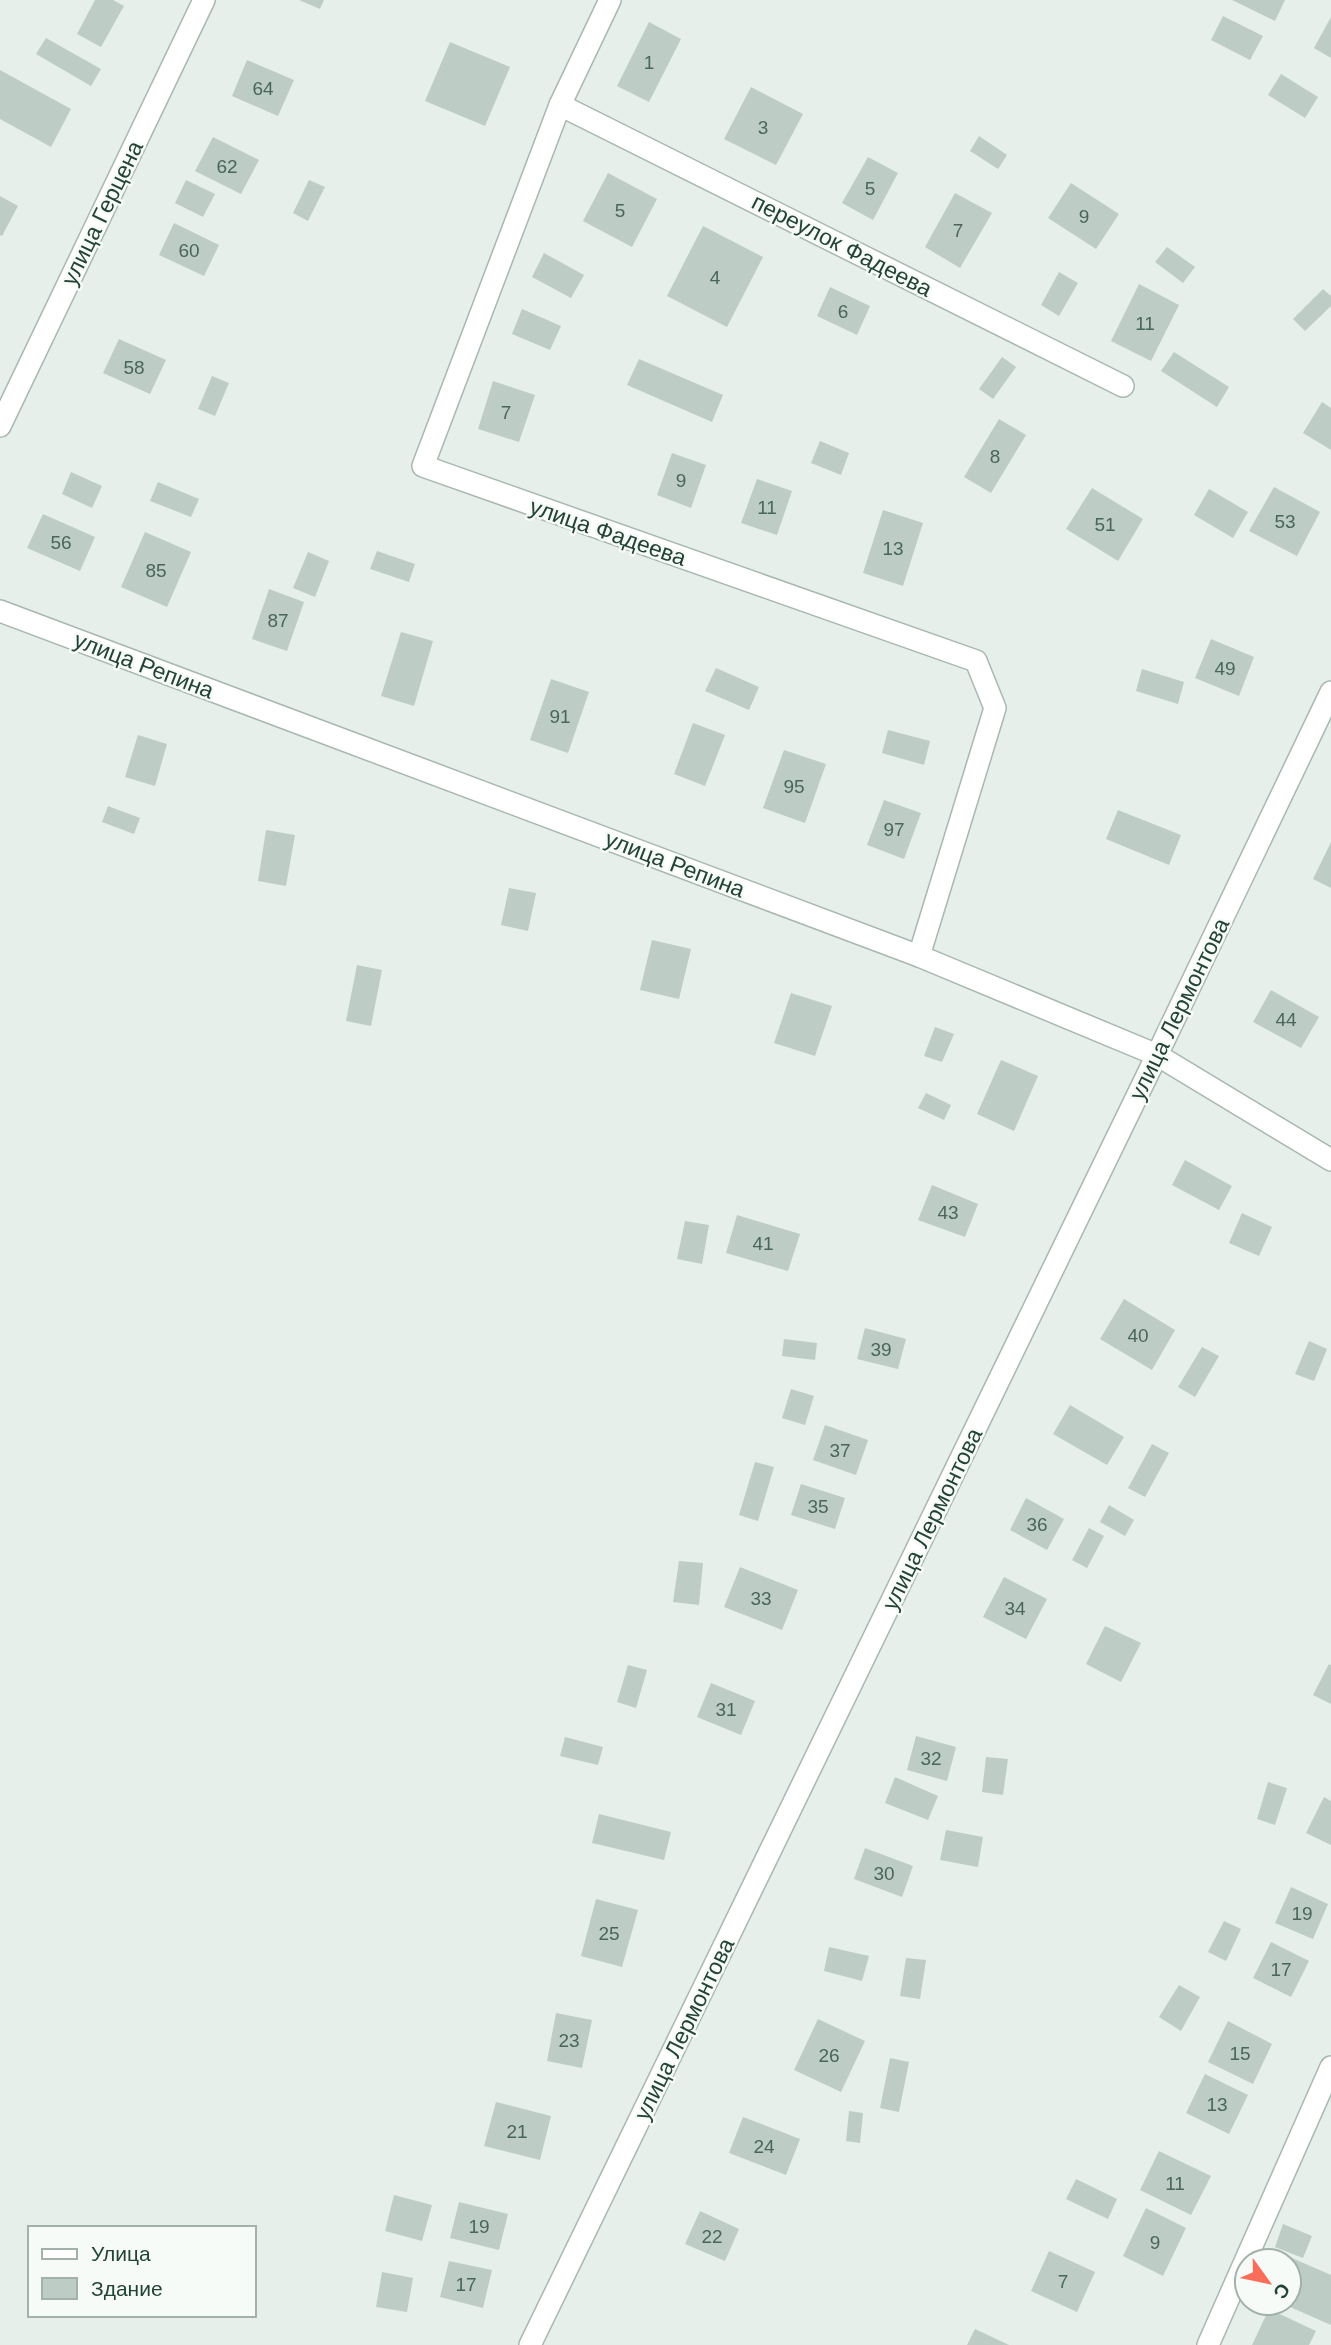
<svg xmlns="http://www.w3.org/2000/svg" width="1331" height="2345" font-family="Helvetica,sans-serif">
<rect width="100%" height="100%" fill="#e6efea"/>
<g fill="#bdcdc5">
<polygon points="95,0 113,0 124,6 101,47 77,34"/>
<polygon points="299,0 324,0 320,9"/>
<polygon points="1232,0 1285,0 1275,21"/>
<polygon points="1223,16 1263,36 1250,60 1211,40"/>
<polygon points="1331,17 1331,58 1314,48"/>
<polygon points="649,22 681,39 649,102 617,86"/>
<polygon points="46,38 101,69 91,86 36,54"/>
<polygon points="450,42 510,67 485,126 425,101"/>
<polygon points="247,60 294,80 278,116 232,96"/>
<polygon points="0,70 71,109 51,147 0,119"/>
<polygon points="1281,74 1318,97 1305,118 1268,95"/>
<polygon points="751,87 803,114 776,165 724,139"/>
<polygon points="979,136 1007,155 998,169 970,151"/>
<polygon points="213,137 259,160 241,194 195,171"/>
<polygon points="868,157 898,173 873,220 842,203"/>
<polygon points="608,173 657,199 632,247 583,221"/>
<polygon points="186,180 215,194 203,217 175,203"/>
<polygon points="309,180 325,187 308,221 293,213"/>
<polygon points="1071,183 1119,214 1096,249 1048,218"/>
<polygon points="955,193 992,213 960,268 925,247"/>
<polygon points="0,196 18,206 2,236 0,235"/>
<polygon points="174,223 219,245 204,276 159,255"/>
<polygon points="703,226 763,257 727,327 667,296"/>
<polygon points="1167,247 1195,267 1183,283 1155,262"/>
<polygon points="544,253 584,275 571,298 532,277"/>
<polygon points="1059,272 1078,283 1059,316 1041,305"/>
<polygon points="1139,284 1179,305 1151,361 1111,341"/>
<polygon points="830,287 870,306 857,335 817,316"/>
<polygon points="1323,289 1331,296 1331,306 1305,331 1293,319"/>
<polygon points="522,309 561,326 550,350 512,334"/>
<polygon points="119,339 166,360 150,394 103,373"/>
<polygon points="1174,352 1229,387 1217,407 1161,371"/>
<polygon points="1002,357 1016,367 993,399 979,389"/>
<polygon points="639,359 723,395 712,422 627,385"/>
<polygon points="212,376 229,383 215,416 198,409"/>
<polygon points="493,381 535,395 519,442 478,429"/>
<polygon points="1322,402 1331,408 1331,450 1303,433"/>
<polygon points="999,419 1026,435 991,493 964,477"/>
<polygon points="820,441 849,453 841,475 811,463"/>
<polygon points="672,453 706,465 691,508 657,495"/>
<polygon points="71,472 102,486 92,508 62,494"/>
<polygon points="757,479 792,491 777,535 741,523"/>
<polygon points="158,482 199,499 191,517 150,501"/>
<polygon points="1274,487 1320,512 1297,556 1249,531"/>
<polygon points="1092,488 1143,519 1118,561 1066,529"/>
<polygon points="1209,489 1248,512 1233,538 1194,515"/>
<polygon points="883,510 923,523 903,586 863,573"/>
<polygon points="43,514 95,537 80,571 27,548"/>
<polygon points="145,532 191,552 167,607 121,587"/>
<polygon points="377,551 415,564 409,582 370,569"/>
<polygon points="308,552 329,561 315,597 293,588"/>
<polygon points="269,589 304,602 287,651 252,639"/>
<polygon points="401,632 433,641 414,706 381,696"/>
<polygon points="1211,639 1254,657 1239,696 1195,678"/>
<polygon points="716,668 759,687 749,710 705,691"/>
<polygon points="1142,669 1184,682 1178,704 1136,691"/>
<polygon points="551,679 589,692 568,753 530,740"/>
<polygon points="693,723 725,735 705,786 674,774"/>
<polygon points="888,730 930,741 924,765 882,753"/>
<polygon points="138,735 167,744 155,786 125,777"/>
<polygon points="784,750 826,764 805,823 763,808"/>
<polygon points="884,800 921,813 904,859 867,845"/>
<polygon points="108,806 140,818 134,834 102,822"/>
<polygon points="1118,810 1181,835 1169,865 1106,839"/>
<polygon points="266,830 295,835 286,886 258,881"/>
<polygon points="1331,842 1331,888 1313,879"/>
<polygon points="509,888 536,893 528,931 501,925"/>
<polygon points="652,940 691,949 679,999 640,990"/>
<polygon points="357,965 382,970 371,1026 346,1021"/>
<polygon points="1271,990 1319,1017 1301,1048 1253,1022"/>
<polygon points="791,993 832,1006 815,1056 774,1043"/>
<polygon points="935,1027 954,1034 942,1062 924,1056"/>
<polygon points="1001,1060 1038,1076 1014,1131 977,1114"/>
<polygon points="926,1093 951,1105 944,1120 918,1108"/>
<polygon points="1185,1160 1232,1186 1219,1210 1172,1185"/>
<polygon points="932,1185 978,1204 965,1237 918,1220"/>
<polygon points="1242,1213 1272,1227 1259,1256 1229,1243"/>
<polygon points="737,1215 800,1234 788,1271 726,1253"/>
<polygon points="685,1221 709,1225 702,1264 677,1259"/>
<polygon points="1124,1299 1175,1330 1152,1370 1100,1339"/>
<polygon points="865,1328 906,1339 898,1369 857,1359"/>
<polygon points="784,1339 817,1343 815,1360 782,1356"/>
<polygon points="1309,1341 1327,1349 1314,1381 1295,1374"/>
<polygon points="1202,1347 1219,1356 1195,1397 1178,1387"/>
<polygon points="791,1389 814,1396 805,1425 782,1418"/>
<polygon points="1070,1405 1124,1437 1107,1465 1053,1434"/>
<polygon points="825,1425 868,1440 856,1475 813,1460"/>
<polygon points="1152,1444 1169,1453 1145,1497 1128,1488"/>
<polygon points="755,1462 774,1467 758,1521 739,1515"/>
<polygon points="801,1484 845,1498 835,1529 791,1515"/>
<polygon points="1026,1498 1064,1519 1047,1550 1010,1530"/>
<polygon points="1109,1505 1134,1520 1125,1536 1100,1522"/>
<polygon points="1089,1528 1104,1536 1087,1568 1072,1560"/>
<polygon points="679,1561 703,1563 699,1605 673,1602"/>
<polygon points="740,1567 798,1590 782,1630 724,1607"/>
<polygon points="1004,1577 1047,1599 1026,1639 983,1617"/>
<polygon points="1105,1626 1141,1643 1121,1682 1086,1664"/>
<polygon points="1329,1664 1331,1665 1331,1704 1313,1695"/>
<polygon points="628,1665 647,1670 636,1708 617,1702"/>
<polygon points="711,1683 755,1701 741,1735 697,1717"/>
<polygon points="916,1736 956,1747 947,1781 907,1770"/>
<polygon points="565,1737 603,1747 598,1765 560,1756"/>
<polygon points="986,1757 1008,1759 1003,1795 982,1792"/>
<polygon points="895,1777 938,1796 928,1820 885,1803"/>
<polygon points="1268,1782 1287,1788 1275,1825 1257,1819"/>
<polygon points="1324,1797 1331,1801 1331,1845 1306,1833"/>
<polygon points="599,1814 671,1832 664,1860 592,1843"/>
<polygon points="946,1830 983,1837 978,1867 940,1860"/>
<polygon points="865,1848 913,1866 902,1897 854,1879"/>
<polygon points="1291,1887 1328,1904 1313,1939 1275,1923"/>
<polygon points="596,1899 638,1910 622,1967 581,1956"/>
<polygon points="1224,1921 1241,1929 1226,1961 1208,1952"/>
<polygon points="1271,1942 1309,1961 1291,1997 1253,1978"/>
<polygon points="829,1947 869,1956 862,1981 824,1971"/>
<polygon points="906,1958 926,1960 920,1999 900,1996"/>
<polygon points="1179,1985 1200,1997 1181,2031 1159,2017"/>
<polygon points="556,2013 592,2020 582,2068 547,2061"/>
<polygon points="818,2019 865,2041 841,2092 794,2070"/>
<polygon points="1228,2021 1272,2044 1253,2084 1208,2062"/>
<polygon points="890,2058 909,2062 899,2112 880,2108"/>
<polygon points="1205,2074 1248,2095 1229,2134 1186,2113"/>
<polygon points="496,2102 551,2116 540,2160 484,2146"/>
<polygon points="849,2111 863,2113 860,2143 846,2141"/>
<polygon points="743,2117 800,2139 786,2175 729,2153"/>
<polygon points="1159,2151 1211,2176 1191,2215 1140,2190"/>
<polygon points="1076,2179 1117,2199 1108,2219 1066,2199"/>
<polygon points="394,2195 432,2205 422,2241 385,2231"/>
<polygon points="459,2202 508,2214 499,2250 450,2238"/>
<polygon points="1146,2208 1186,2228 1163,2276 1123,2256"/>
<polygon points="700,2211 739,2229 725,2261 685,2244"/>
<polygon points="1283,2224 1312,2236 1303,2258 1275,2247"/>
<polygon points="1049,2251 1095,2272 1077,2312 1031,2291"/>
<polygon points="1292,2258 1331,2275 1331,2325 1281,2303 1289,2303 1289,2264"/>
<polygon points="449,2261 492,2270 483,2308 440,2297"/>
<polygon points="382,2272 413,2278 407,2312 376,2307"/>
<polygon points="1269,2309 1316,2331 1309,2345 1252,2345"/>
<polygon points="975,2329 1009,2345 967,2345"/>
</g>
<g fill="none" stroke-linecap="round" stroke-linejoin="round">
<defs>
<g id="street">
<polyline points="610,0 560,105 423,466 976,661 995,708 919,956"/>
<polyline points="560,105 1123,386"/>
<polyline points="0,426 204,0"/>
<polyline points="0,611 919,956 1157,1055 1331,1160"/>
<polyline points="530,2345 1157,1055 1331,692"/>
<polyline points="1208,2345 1331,2067"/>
</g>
</defs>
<use href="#street" stroke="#a8b8b0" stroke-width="24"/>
<use href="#street" stroke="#fff" stroke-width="21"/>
</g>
<g text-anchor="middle" stroke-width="5" stroke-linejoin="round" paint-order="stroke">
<g font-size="19" fill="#4a665a">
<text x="649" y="69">1</text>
<text x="263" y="95">64</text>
<text x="763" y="134">3</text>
<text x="227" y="173">62</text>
<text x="870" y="195">5</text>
<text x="620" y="217">5</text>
<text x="1084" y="223">9</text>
<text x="958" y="237">7</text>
<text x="189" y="257">60</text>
<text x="715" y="284">4</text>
<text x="843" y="318">6</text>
<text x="1145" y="330">11</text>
<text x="134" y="374">58</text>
<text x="506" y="419">7</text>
<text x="995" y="463">8</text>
<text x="681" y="487">9</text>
<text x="767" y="514">11</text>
<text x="1285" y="528">53</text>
<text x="1105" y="531">51</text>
<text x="61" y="549">56</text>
<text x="893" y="555">13</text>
<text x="156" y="577">85</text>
<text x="278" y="627">87</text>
<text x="1225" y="675">49</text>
<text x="560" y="723">91</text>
<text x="794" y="793">95</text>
<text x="894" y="836">97</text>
<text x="1286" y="1026">44</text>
<text x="948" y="1219">43</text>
<text x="763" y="1250">41</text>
<text x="1138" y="1342">40</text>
<text x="881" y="1356">39</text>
<text x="840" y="1457">37</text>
<text x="818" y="1513">35</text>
<text x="1037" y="1531">36</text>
<text x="761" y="1605">33</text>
<text x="1015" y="1615">34</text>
<text x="726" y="1716">31</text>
<text x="931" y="1765">32</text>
<text x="884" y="1880">30</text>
<text x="1302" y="1920">19</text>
<text x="609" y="1940">25</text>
<text x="1281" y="1976">17</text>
<text x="569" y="2047">23</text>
<text x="1240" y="2060">15</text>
<text x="829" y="2062">26</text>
<text x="1217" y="2111">13</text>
<text x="517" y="2138">21</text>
<text x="764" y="2153">24</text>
<text x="1175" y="2190">11</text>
<text x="479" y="2233">19</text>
<text x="712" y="2243">22</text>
<text x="1155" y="2249">9</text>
<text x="1063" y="2288">7</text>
<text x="466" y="2291">17</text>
</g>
<g font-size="23" fill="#234336" stroke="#f7fbf8">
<text transform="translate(102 213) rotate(-64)" y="8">улица Герцена</text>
<text transform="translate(842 245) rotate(27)" y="8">переулок Фадеева</text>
<text transform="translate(608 532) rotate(19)" y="8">улица Фадеева</text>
<text transform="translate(144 665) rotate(21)" y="8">улица Репина</text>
<text transform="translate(675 864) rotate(21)" y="8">улица Репина</text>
<text transform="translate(1179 1009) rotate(-64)" y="8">улица Лермонтова</text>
<text transform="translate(932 1519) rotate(-64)" y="8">улица Лермонтова</text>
<text transform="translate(684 2029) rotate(-64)" y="8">улица Лермонтова</text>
</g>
</g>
<rect x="28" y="2226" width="228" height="91" fill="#f7fbf8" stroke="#a2b1aa" stroke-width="2"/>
<rect x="42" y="2249" width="35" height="10" fill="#ffffff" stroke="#a2b1aa" stroke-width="2"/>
<text x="91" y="2261" font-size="21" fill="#234336">Улица</text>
<rect x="42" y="2278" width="35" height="21" fill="#bdcdc5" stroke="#a2b1aa" stroke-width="2"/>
<text x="91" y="2296" font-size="21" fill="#234336">Здание</text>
<g transform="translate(1268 2282) rotate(123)"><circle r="33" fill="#f7fbf8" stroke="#a2b1aa" stroke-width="2"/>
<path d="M0-5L12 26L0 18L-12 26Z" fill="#f96d5a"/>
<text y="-10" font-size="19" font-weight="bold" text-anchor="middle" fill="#234336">С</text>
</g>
</svg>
